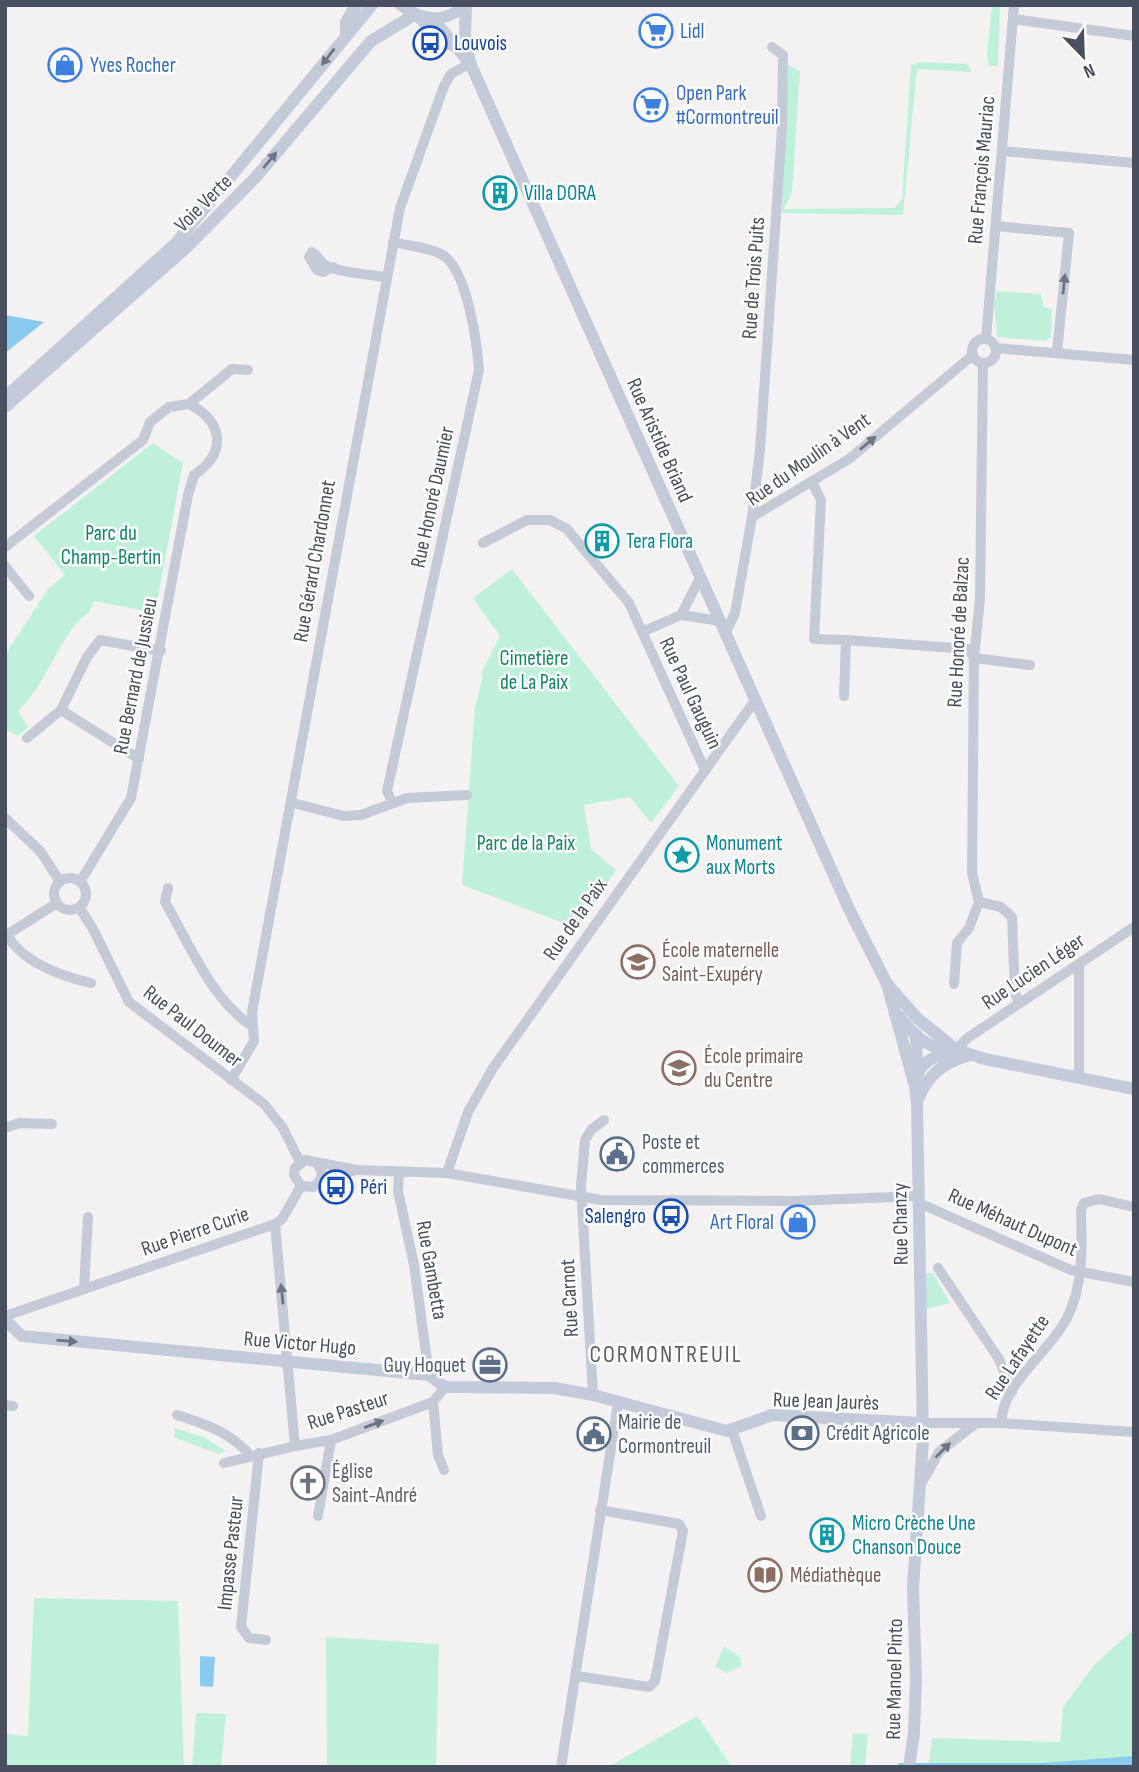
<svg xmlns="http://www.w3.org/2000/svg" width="1139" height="1772" font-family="'Sofia Sans Condensed',sans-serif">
<rect width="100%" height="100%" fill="#f3f1f1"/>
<g fill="#bff1da">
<polygon points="992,5 1000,5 998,66 989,66 987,55"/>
<polygon points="920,62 967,64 972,72 917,69 903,215 782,213 786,64 800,71 792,193 784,209 895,208 902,199 911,65"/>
<polygon points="997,291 1041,294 1044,307 1052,309 1051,336 1046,341 997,337 994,304"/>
<path d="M153,443l30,20 -28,150 -61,-12c-4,14 -12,15 -19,24 -22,28 -31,61 -57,86l10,16 -10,9 -13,-7v-74l43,-66 17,-14 -31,-39z"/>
<polygon points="512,569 679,786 651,823 630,797 584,805 591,849 616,870 577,928 462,885 475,707 483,676 481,673 500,636 473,598"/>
<polygon points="926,1273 933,1273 950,1303 926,1309"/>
<polygon points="174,1428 203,1437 226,1451 219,1454 175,1438"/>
<polygon points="34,1598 178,1601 184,1767 5,1767 5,1734 28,1736"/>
<polygon points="1134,1629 1134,1767 928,1767 932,1738 1060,1742 1063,1707 1095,1664"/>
<polygon points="326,1637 439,1644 436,1767 327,1767"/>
<polygon points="724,1646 741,1658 741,1666 727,1673 715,1667"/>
<polygon points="196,1713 226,1714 221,1767 192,1767"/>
<polygon points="697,1716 732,1767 608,1767"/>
<polygon points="853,1733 868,1734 865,1767 850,1766"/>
</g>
<g fill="#8bcaef">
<polygon points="5,315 44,322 5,353"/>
<polygon points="200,1656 215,1657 213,1687 200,1686"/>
<polygon points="1134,1756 1134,1767 895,1767 899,1763 1043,1763"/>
</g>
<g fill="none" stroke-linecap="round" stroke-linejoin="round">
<g stroke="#c4cad6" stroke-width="10">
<polyline points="418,17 435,37 456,48"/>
<polyline points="1013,19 1134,36"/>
<polyline points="1002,151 1134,163"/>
<polyline points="996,226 1069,233 1057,352"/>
<path d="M333,267l-10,5 -6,-2 -8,-13 3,-5c7,4 6,8 12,12 9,8 48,11 62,13"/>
<polyline points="986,339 1014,5"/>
<circle cx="984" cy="351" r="12"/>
<polyline points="996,348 1134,360"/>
<polyline points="812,482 821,500 814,639 846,640 844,696"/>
<polyline points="752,517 760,450 782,128 783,55 772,47"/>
<polyline points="483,543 527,520 550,520 567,529 629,603 705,770"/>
<polyline points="5,547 143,440 150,422 169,407 189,404 232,369 248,370"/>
<polyline points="5,566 29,596"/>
<polyline points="681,615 701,576"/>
<polyline points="642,632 681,615 721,621"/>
<polyline points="726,632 735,613 752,517 849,459 973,355"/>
<polyline points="846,640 969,649 974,658 1030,665"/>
<polyline points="61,710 139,759"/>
<polyline points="27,738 61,710 87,657 100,640 161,651"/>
<path d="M392,802l-5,-11 92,-421c-2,-27 -12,-103 -38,-116 -13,-7 -33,-8 -48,-12"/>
<polyline points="293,803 344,816 361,815 407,798 467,795"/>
<polyline points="5,818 41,852 60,882"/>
<circle cx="70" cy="894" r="16"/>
<path d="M80,882l51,-84 57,-303 6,-20c33,-22 30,-53 -5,-71"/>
<path d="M168,888l-3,14c25,43 46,97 88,125"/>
<polyline points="979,902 1001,907 1012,917 1015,994 1020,1003"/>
<polyline points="79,907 93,929 129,1002 264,1104 283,1128 300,1162"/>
<path d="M7,935c16,28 54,41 84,48"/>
<polyline points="5,936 57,903"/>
<polyline points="1079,964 1079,1078"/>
<polyline points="954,984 957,943 969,928 979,902 972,873 974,658 980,599 983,363"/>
<polyline points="957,1050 966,1039 1134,927"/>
<polyline points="231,1080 254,1041 252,1012 400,208 444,86 451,74 470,63"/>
<polyline points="5,1128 19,1123 52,1124"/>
<path d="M316,1163c8,8 7,17 -3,24l-12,-1 -7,-11 1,-7 10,-8 52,10 90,3 154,27 192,1 126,-5"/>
<polyline points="399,1172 398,1191 414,1265 429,1375"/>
<polyline points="447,1173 468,1112 493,1068 756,699"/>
<polyline points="321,1178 352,1171"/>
<polyline points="919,1203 1071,1270 1134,1282"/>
<polyline points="275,1224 295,1446 331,1440 433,1402 445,1387"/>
<polyline points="938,1268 999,1359 1012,1392"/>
<polyline points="84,1289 88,1217"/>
<polyline points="5,1316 275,1224 282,1219 301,1186"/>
<polyline points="593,1395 581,1186 585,1140 591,1130 604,1120"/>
<polyline points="433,1402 438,1455 444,1470"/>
<polyline points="5,1405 13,1406"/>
<path d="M177,1415c28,9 53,17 73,40"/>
<polyline points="922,1423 1001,1423 1134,1432"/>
<path d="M1001,1423c2,-41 48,-70 66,-105 17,-34 15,-71 14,-108l3,-7 15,-4 35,8"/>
<polyline points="732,1430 761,1516"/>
<polyline points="259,1453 241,1627 249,1638 266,1640"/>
<polyline points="224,1463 295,1446"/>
<polyline points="921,1484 939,1452 975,1424"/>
<polyline points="318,1516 331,1440"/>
<polyline points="577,1676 649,1687 655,1681 683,1531 679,1524 600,1510"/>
<polyline points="561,1767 618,1403"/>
</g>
<g stroke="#c3cada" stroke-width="12">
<path d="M401,5c21,17 44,18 65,0"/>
<polyline points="466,6 465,34 470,63 849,909 887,984 918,1019 957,1050 985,1059 1134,1089"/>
<polyline points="433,19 469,62"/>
<polyline points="346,34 346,22 356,5"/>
<polyline points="10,393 176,243 372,5"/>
<polyline points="5,407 186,248 255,178 371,41 414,15"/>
<polyline points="887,984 914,1083"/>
<path d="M899,1016c13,17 26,32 49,33"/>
<polyline points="916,1034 917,1075"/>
<path d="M917,1102c10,-27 26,-40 54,-47"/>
<polyline points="5,1320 22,1336 429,1375 445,1387 554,1388 593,1395 727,1431 772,1415 922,1423"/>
<path d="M909,1767l5,-34 2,-54 -3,-91 10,-149 -6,-337c-7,-34 9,-45 40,-52"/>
</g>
</g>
<defs><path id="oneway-solid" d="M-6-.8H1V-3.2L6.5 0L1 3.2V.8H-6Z" transform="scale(1.75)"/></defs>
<g fill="#6d7584">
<use href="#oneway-solid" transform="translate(328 57) rotate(128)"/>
<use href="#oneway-solid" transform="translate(270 160) rotate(-50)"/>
<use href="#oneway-solid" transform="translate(67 1341) rotate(5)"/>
</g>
<g fill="#6d7583">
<use href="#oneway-solid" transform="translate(1064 284) rotate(-84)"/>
<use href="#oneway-solid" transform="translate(868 443) rotate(-39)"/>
<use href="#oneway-solid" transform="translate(282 1294) rotate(-96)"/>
<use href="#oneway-solid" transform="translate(374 1424) rotate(-20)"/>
<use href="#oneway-solid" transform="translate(943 1450) rotate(-45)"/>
</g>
<defs>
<symbol id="supermarket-ring" viewBox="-11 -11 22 22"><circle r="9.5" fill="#fff" stroke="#3f7fe0" stroke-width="1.5"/><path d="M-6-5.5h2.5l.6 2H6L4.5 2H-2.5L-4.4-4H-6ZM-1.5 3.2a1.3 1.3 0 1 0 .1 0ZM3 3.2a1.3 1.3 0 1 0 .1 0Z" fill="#3f7fe0"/></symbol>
<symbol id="bus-ring" viewBox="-11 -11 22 22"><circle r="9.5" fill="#fff" stroke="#1a4fb4" stroke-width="1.5"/><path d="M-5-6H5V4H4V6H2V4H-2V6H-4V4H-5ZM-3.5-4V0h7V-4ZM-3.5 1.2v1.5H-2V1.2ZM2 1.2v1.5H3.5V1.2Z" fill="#1a4fb4"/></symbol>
<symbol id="shop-ring" viewBox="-11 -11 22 22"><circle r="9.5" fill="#fff" stroke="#3f7fe0" stroke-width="1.5"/><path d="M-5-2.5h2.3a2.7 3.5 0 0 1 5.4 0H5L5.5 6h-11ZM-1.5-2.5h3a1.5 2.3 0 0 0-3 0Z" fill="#3f7fe0"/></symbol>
<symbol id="building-ring" viewBox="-11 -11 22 22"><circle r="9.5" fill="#fff" stroke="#0f9aa8" stroke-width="1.5"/><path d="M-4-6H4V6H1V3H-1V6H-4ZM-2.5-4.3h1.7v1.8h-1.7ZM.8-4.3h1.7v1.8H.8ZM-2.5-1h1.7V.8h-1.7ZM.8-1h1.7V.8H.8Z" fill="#0f9aa8"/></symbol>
<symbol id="sight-ring" viewBox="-11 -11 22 22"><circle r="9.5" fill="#fff" stroke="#0f9aa8" stroke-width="1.5"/><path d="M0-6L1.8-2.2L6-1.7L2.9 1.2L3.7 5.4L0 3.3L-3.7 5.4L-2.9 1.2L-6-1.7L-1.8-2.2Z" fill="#0f9aa8"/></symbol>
<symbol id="school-ring" viewBox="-11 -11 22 22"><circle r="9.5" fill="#fff" stroke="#8d6e63" stroke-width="1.5"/><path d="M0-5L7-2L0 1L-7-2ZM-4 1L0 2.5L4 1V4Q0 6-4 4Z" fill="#8d6e63"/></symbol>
<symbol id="civic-ring" viewBox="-11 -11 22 22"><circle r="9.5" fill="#fff" stroke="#5c6f8a" stroke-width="1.5"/><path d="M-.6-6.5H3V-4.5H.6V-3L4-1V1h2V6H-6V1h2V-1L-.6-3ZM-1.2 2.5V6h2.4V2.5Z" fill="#5c6f8a"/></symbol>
<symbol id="office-ring" viewBox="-11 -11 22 22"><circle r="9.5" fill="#fff" stroke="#5c6f8a" stroke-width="1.5"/><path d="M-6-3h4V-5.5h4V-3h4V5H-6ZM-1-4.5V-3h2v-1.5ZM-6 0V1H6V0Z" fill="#5c6f8a"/></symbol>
<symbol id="bank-ring" viewBox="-11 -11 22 22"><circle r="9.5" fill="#fff" stroke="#5c6f8a" stroke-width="1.5"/><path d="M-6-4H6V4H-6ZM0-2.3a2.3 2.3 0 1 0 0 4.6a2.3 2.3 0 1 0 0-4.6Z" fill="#5c6f8a"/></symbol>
<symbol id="church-ring" viewBox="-11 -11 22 22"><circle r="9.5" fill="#fff" stroke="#6b7280" stroke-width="1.5"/><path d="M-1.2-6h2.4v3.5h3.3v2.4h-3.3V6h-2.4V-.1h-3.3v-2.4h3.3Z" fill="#6b7280"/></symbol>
<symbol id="library-ring" viewBox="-11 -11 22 22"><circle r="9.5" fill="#fff" stroke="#8d6e63" stroke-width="1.5"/><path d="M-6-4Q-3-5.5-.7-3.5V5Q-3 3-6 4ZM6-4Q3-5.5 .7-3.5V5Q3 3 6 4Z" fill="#8d6e63"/></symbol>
</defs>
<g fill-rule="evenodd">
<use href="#supermarket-ring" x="637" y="12" width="38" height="38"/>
<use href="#bus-ring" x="411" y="24" width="38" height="38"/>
<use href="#shop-ring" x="46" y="46" width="38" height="38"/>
<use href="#supermarket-ring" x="632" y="86" width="38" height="38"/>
<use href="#building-ring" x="481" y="174" width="38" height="38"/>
<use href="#building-ring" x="583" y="522" width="38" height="38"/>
<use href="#sight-ring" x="663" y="836" width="38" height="38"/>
<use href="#school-ring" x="619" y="943" width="38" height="38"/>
<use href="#school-ring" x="660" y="1049" width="38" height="38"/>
<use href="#civic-ring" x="598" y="1135" width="38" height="38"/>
<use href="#bus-ring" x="317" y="1168" width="38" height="38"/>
<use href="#bus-ring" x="652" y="1197" width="38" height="38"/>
<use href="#shop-ring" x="779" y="1203" width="38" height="38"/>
<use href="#office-ring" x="471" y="1346" width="38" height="38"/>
<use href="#bank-ring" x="783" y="1414" width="38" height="38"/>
<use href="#civic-ring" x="575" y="1415" width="38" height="38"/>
<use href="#church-ring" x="289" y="1464" width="38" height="38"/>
<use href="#building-ring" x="808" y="1516" width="38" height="38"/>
<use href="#library-ring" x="746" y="1556" width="38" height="38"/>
</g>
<g text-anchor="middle" stroke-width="5" stroke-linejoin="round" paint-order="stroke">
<g font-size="21" fill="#366cbe" stroke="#fff" text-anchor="start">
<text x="680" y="38">Lidl</text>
<text x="90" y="72">Yves Rocher</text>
<text x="676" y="100">Open Park<tspan x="676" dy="24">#Cormontreuil</tspan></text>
<text x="774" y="1229" text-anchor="end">Art Floral</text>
</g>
<g font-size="21" fill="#164399" stroke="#fff" text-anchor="start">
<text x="454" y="50">Louvois</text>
<text x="360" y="1194">Péri</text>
<text x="646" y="1223" text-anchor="end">Salengro</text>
</g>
<g font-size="21" fill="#48505f" stroke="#fff">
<text transform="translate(981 170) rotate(-85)" y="7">Rue François Mauriac</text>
<text transform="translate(203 203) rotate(-45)" y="7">Voie Verte</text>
<text transform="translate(753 278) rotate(-86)" y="7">Rue de Trois Puits</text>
<text transform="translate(660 440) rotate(66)" y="7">Rue Aristide Briand</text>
<text transform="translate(808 459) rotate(-35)" y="7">Rue du Moulin à Vent</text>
<text transform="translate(432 497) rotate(-78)" y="7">Rue Honoré Daumier</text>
<text transform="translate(314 561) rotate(-80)" y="7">Rue Gérard Chardonnet</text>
<text transform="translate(958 632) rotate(-87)" y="7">Rue Honoré de Balzac</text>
<text transform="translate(135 676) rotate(-79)" y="7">Rue Bernard de Jussieu</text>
<text transform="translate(691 693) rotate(65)" y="7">Rue Paul Gauguin</text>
<text transform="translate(575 919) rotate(-55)" y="7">Rue de la Paix</text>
<text transform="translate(1033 971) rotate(-34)" y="7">Rue Lucien Léger</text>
<text transform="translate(193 1026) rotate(38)" y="7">Rue Paul Doumer</text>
<text transform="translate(1013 1222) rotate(24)" y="7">Rue Méhaut Dupont</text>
<text transform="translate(900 1224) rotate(-91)" y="7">Rue Chanzy</text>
<text transform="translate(195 1231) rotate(-19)" y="7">Rue Pierre Curie</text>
<text transform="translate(432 1270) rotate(80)" y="7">Rue Gambetta</text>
<text transform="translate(569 1298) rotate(-93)" y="7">Rue Carnot</text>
<text transform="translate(300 1343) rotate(5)" y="7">Rue Victor Hugo</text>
<text transform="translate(1017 1357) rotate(-56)" y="7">Rue Lafayette</text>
<text transform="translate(826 1401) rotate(2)" y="7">Rue Jean Jaurès</text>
<text transform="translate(348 1410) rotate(-18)" y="7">Rue Pasteur</text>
<text transform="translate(230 1553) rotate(-84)" y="7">Impasse Pasteur</text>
<text transform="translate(894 1679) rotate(-89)" y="7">Rue Manoel Pinto</text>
</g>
<g font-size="21" fill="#0d838f" stroke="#fff" text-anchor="start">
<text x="524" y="200">Villa DORA</text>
<text x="626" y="548">Tera Flora</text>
<text x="706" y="850">Monument<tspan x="706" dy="24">aux Morts</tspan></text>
<text x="852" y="1530">Micro Crèche Une<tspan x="852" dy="24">Chanson Douce</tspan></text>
</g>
<g font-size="21" fill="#15845f" stroke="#fff">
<text x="111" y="540">Parc du<tspan x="111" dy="24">Champ-Bertin</tspan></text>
<text x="534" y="665">Cimetière<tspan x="534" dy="24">de La Paix</tspan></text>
<text x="526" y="850">Parc de la Paix</text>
</g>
<g font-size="21" fill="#785e54" stroke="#fff" text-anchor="start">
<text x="662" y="957">École maternelle<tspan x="662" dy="24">Saint-Exupéry</tspan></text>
<text x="704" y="1063">École primaire<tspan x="704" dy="24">du Centre</tspan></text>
<text x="790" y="1582">Médiathèque</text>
</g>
<g font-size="21" fill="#4e5e75" stroke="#fff" text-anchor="start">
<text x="642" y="1149">Poste et<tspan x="642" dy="24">commerces</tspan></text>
<text x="466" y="1372" text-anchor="end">Guy Hoquet</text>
<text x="618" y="1429">Mairie de<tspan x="618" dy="24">Cormontreuil</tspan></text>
<text x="826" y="1440">Crédit Agricole</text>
</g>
<g font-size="21" fill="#5b616d" stroke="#fff" text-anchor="start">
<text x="332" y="1478">Église<tspan x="332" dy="24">Saint-André</tspan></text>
</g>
<g font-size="24" letter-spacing="2" fill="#5d5f66" stroke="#fff">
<text x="666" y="1362">CORMONTREUIL</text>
</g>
</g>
<rect width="1139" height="1772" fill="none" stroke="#48505f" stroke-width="14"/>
<g transform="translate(1083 56) rotate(157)" stroke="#ffffff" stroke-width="5" paint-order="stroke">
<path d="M0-5L12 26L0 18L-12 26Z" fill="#48505f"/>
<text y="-10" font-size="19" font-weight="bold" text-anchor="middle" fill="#48505f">N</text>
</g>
</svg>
